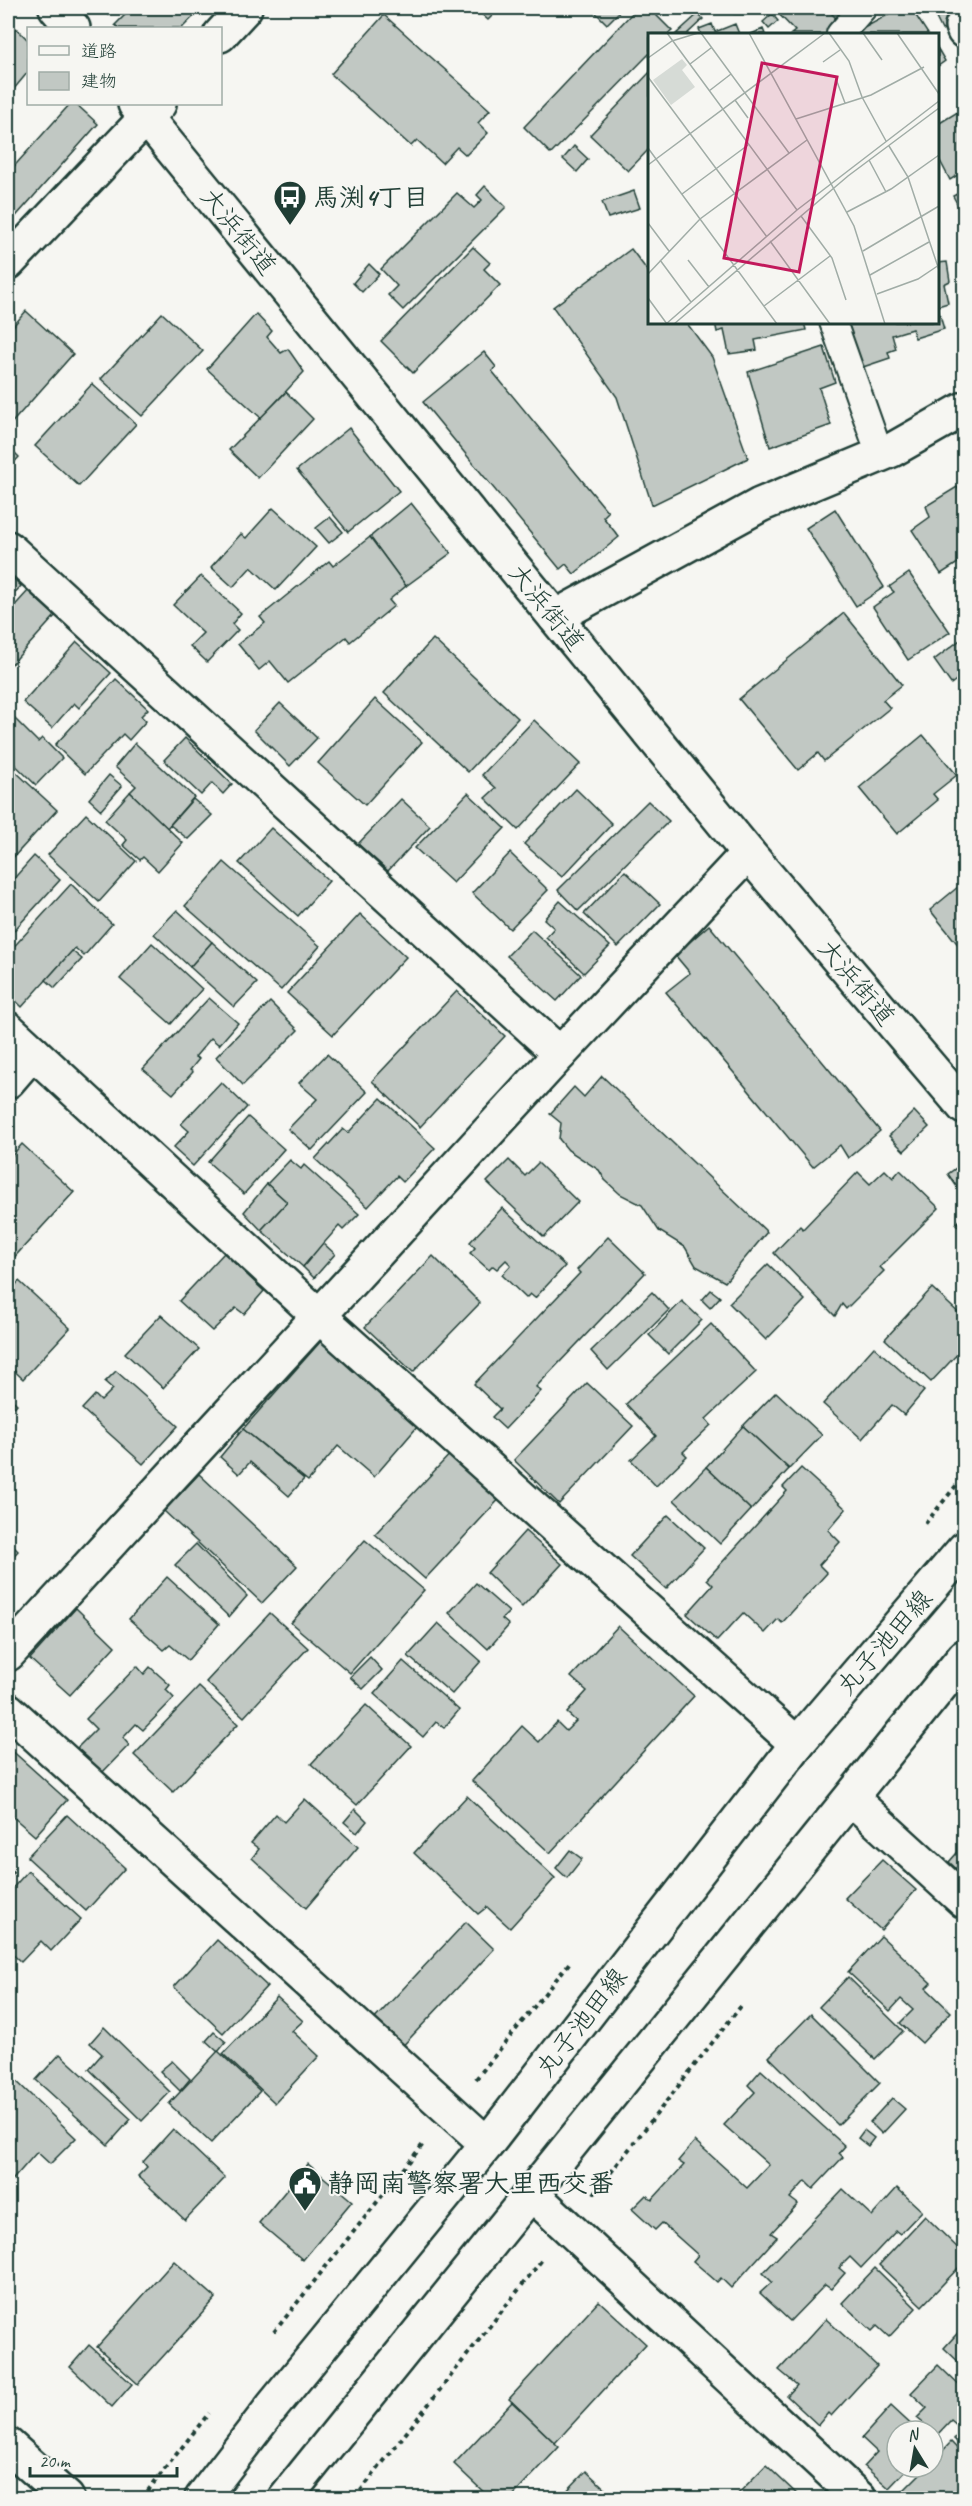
<svg xmlns="http://www.w3.org/2000/svg" width="972" height="2506" font-family="Caveat,'Klee One',sans-serif">
<rect width="100%" height="100%" fill="#f6f6f2"/>
<filter id="ink" filterUnits="userSpaceOnUse"><feTurbulence type="fractalNoise" baseFrequency=".0167" numOctaves="2"/><feDisplacementMap in="SourceGraphic" scale="12" xChannelSelector="R" yChannelSelector="G"/><feConvolveMatrix kernelMatrix="1 2 1 2 8 2 1 2 1" color-interpolation-filters="sRGB"/></filter>
<g filter="url(#ink)">
<g fill="#c1c8c3" stroke="#1f3d34" stroke-width="1.5">
<polygon points="104,8 116,8 109,15"/>
<polygon points="132,8 202,8 182,28 119,28 115,25"/>
<polygon points="475,8 500,8 488,20"/>
<polygon points="591,8 623,8 607,24"/>
<polygon points="637,8 649,8 672,31 668,34 650,34 650,53 551,154 524,127"/>
<polygon points="728,8 754,8 747,14 734,14"/>
<polygon points="777,8 826,8 845,27 837,34 791,34 795,31 775,10"/>
<polygon points="900,8 911,8 928,34 858,34 864,28"/>
<polygon points="931,8 964,8 964,19 942,30"/>
<polygon points="698,14 703,19 687,34 676,34"/>
<polygon points="772,14 778,21 769,29 763,22"/>
<polygon points="384,15 490,110 478,123 488,133 466,155 457,147 442,163 417,140 411,146 331,74"/>
<polygon points="712,24 715,32 735,24 739,34 701,34 699,29"/>
<polygon points="16,28 28,40 28,72 8,96 8,37"/>
<polygon points="763,29 765,34 751,34"/>
<polygon points="938,49 945,61 938,66"/>
<polygon points="650,72 650,148 628,171 590,135"/>
<polygon points="70,104 76,104 98,124 9,224 8,173"/>
<polygon points="964,108 964,171 950,180 938,157 938,124"/>
<polygon points="574,146 588,159 577,172 563,159"/>
<polygon points="485,186 506,207 403,310 388,295 397,286 381,269 457,193 474,208 482,200 477,195"/>
<polygon points="964,190 964,216 953,196"/>
<polygon points="634,191 640,208 608,218 602,202"/>
<polygon points="473,247 490,263 484,269 500,285 413,373 381,341"/>
<polygon points="631,249 650,274 650,322 686,322 712,357 748,458 652,505 617,397 553,307"/>
<polygon points="947,262 950,281 944,284 948,303 938,306 938,263"/>
<polygon points="369,264 379,274 362,292 353,283"/>
<polygon points="938,309 944,329 915,338 912,329 892,335 896,349 888,352 890,358 863,367 860,360 855,362 842,322 938,322"/>
<polygon points="26,311 73,354 8,427 8,332"/>
<polygon points="162,313 203,351 142,416 101,379"/>
<polygon points="256,314 272,331 267,337 281,353 288,349 304,372 261,418 207,369"/>
<polygon points="715,322 804,322 806,330 755,340 757,350 729,354 724,330 717,332"/>
<polygon points="824,347 835,382 819,388 831,425 770,447 748,372"/>
<polygon points="484,352 496,367 492,371 608,512 603,517 619,537 574,574 566,564 560,569 423,402"/>
<polygon points="92,384 136,424 79,486 35,446"/>
<polygon points="286,392 313,419 258,478 229,450"/>
<polygon points="349,428 399,491 348,532 297,470"/>
<polygon points="8,446 19,457 8,469"/>
<polygon points="957,487 964,498 964,559 941,574 912,530 930,517 926,506"/>
<polygon points="411,503 451,553 406,586 370,537"/>
<polygon points="273,508 316,547 276,590 251,567 233,587 211,567 241,534 246,538"/>
<polygon points="835,509 884,587 856,606 806,528"/>
<polygon points="330,517 343,532 329,543 316,528"/>
<polygon points="370,537 406,586 389,600 394,606 350,642 346,637 288,683 270,661 259,670 238,644 265,623 260,617 329,561 333,566"/>
<polygon points="8,573 21,586 8,600"/>
<polygon points="909,573 950,632 908,660 873,607 894,592 889,587"/>
<polygon points="201,576 241,613 232,624 238,630 207,662 190,646 203,633 173,605"/>
<polygon points="28,591 55,616 8,668 8,613"/>
<polygon points="844,613 902,685 883,700 890,708 824,761 818,753 798,770 739,699"/>
<polygon points="964,637 964,674 951,684 934,660"/>
<polygon points="433,639 518,718 468,772 384,693"/>
<polygon points="77,642 111,673 79,708 74,703 52,728 23,702"/>
<polygon points="116,679 148,709 141,716 146,721 129,740 123,734 85,774 55,745"/>
<polygon points="375,699 422,742 365,805 318,763"/>
<polygon points="280,703 317,738 290,766 254,730"/>
<polygon points="8,712 38,742 42,738 62,758 36,785 8,758"/>
<polygon points="534,720 580,764 518,830 485,798 496,788 482,775"/>
<polygon points="923,735 957,775 933,794 938,800 897,834 859,788"/>
<polygon points="185,738 232,784 223,794 212,783 201,795 164,760"/>
<polygon points="135,743 194,797 167,828 130,792 136,786 115,767"/>
<polygon points="16,772 57,810 8,863 8,782"/>
<polygon points="109,775 122,786 101,810 89,799"/>
<polygon points="576,789 612,824 562,877 524,844"/>
<polygon points="130,792 183,843 158,871 143,857 140,860 123,845 127,840 105,820"/>
<polygon points="468,793 505,828 453,883 415,848"/>
<polygon points="193,799 212,815 188,839 170,825"/>
<polygon points="401,799 430,826 388,871 358,844"/>
<polygon points="648,801 669,821 578,911 558,890"/>
<polygon points="86,814 136,861 99,902 48,855"/>
<polygon points="271,828 329,881 298,916 239,863"/>
<polygon points="510,853 548,890 510,929 472,893"/>
<polygon points="34,856 60,880 8,937 8,885"/>
<polygon points="224,862 320,946 281,990 185,906"/>
<polygon points="625,871 660,904 618,947 584,914"/>
<polygon points="964,882 964,952 930,910"/>
<polygon points="71,884 112,924 84,956 75,948 22,1007 8,993 8,953"/>
<polygon points="560,901 610,946 584,973 546,937 554,928 544,919"/>
<polygon points="177,910 212,942 190,967 154,934"/>
<polygon points="360,914 406,957 333,1035 287,993"/>
<polygon points="709,925 880,1131 848,1158 840,1145 813,1167 666,992 690,973 675,955"/>
<polygon points="532,930 581,975 557,1001 507,956"/>
<polygon points="212,942 257,983 234,1007 190,967"/>
<polygon points="152,943 202,989 171,1024 120,979"/>
<polygon points="72,951 82,959 55,988 46,980"/>
<polygon points="457,991 505,1036 420,1127 372,1081"/>
<polygon points="209,998 238,1023 219,1045 211,1038 195,1057 199,1059 190,1070 193,1072 173,1094 143,1069"/>
<polygon points="270,1002 298,1030 243,1085 216,1057"/>
<polygon points="327,1054 367,1092 312,1150 288,1129 317,1099 299,1083"/>
<polygon points="602,1076 767,1232 725,1282 696,1266 685,1247 659,1231 642,1205 620,1194 605,1180 599,1170 568,1150 559,1139 561,1123 550,1114 574,1087 584,1097"/>
<polygon points="221,1082 247,1107 193,1166 173,1148 189,1131 181,1124"/>
<polygon points="381,1098 435,1148 403,1182 397,1176 368,1207 315,1159 343,1129 348,1133"/>
<polygon points="914,1111 929,1127 904,1151 889,1136"/>
<polygon points="248,1117 284,1149 244,1194 208,1162"/>
<polygon points="22,1144 74,1192 8,1264 8,1160"/>
<polygon points="290,1160 301,1169 304,1165 359,1214 343,1230 339,1226 303,1267 261,1230 287,1202 267,1184"/>
<polygon points="509,1160 525,1176 538,1163 578,1202 544,1237 487,1182"/>
<polygon points="963,1163 964,1166 964,1197 948,1174"/>
<polygon points="885,1170 893,1178 900,1170 939,1208 880,1267 884,1271 846,1309 842,1304 835,1316 774,1253 800,1226 803,1229 858,1172 870,1184"/>
<polygon points="267,1184 287,1202 261,1230 244,1212"/>
<polygon points="502,1208 565,1266 535,1298 530,1294 526,1298 502,1275 511,1265 506,1260 497,1269 493,1266 489,1270 470,1253 475,1248 470,1242"/>
<polygon points="964,1216 964,1233 956,1224"/>
<polygon points="608,1237 645,1273 536,1387 541,1391 505,1429 492,1417 500,1409 474,1384 580,1273 577,1270"/>
<polygon points="323,1243 335,1254 314,1278 303,1267"/>
<polygon points="224,1253 264,1291 244,1314 236,1308 212,1331 179,1301"/>
<polygon points="433,1256 480,1303 413,1372 365,1327"/>
<polygon points="768,1264 805,1300 766,1340 729,1303"/>
<polygon points="19,1281 70,1328 23,1379 8,1365 8,1294"/>
<polygon points="932,1288 964,1318 964,1347 931,1382 885,1339"/>
<polygon points="711,1290 720,1297 710,1308 702,1300"/>
<polygon points="652,1292 669,1310 608,1370 591,1351"/>
<polygon points="682,1301 702,1320 668,1354 649,1335"/>
<polygon points="161,1315 199,1349 163,1388 125,1353"/>
<polygon points="711,1324 756,1372 706,1419 711,1425 683,1452 687,1456 656,1486 631,1460 656,1436 626,1404"/>
<polygon points="321,1341 418,1426 374,1477 338,1446 308,1481 243,1429"/>
<polygon points="874,1347 924,1391 904,1415 892,1405 862,1439 823,1404"/>
<polygon points="116,1371 178,1426 143,1464 82,1409 95,1395 101,1401 113,1389 105,1382"/>
<polygon points="587,1383 633,1426 559,1504 514,1460"/>
<polygon points="776,1392 822,1435 789,1469 743,1426"/>
<polygon points="8,1396 17,1404 8,1414"/>
<polygon points="743,1426 789,1469 751,1510 706,1467"/>
<polygon points="243,1429 304,1479 289,1496 250,1462 239,1474 220,1457"/>
<polygon points="454,1450 503,1495 425,1579 375,1534"/>
<polygon points="706,1467 751,1510 720,1544 674,1500"/>
<polygon points="801,1468 846,1509 828,1530 840,1542 819,1565 827,1573 782,1623 778,1619 765,1633 743,1613 717,1641 687,1614 713,1585 707,1579 787,1491 783,1487"/>
<polygon points="199,1474 297,1566 262,1603 164,1511"/>
<polygon points="668,1515 704,1548 666,1589 630,1556"/>
<polygon points="525,1531 562,1564 522,1607 487,1573"/>
<polygon points="365,1540 424,1590 350,1673 291,1623"/>
<polygon points="8,1541 18,1551 8,1562"/>
<polygon points="196,1544 247,1596 229,1617 175,1565"/>
<polygon points="167,1577 219,1624 188,1660 170,1645 164,1650 129,1619"/>
<polygon points="476,1583 509,1612 502,1619 509,1625 488,1649 449,1613"/>
<polygon points="76,1608 115,1646 70,1695 30,1659"/>
<polygon points="270,1613 308,1648 244,1717 206,1682"/>
<polygon points="438,1623 481,1661 452,1694 408,1656"/>
<polygon points="618,1626 694,1696 550,1853 472,1781 522,1726 539,1742 557,1722 566,1731 576,1721 567,1713 587,1691 571,1677"/>
<polygon points="370,1657 382,1670 363,1689 350,1677"/>
<polygon points="403,1661 459,1710 444,1728 436,1722 423,1737 374,1694"/>
<polygon points="137,1666 144,1674 150,1667 170,1685 166,1690 174,1698 143,1730 136,1724 123,1738 129,1745 97,1778 89,1771 94,1765 77,1748 96,1729 86,1719"/>
<polygon points="199,1687 238,1724 173,1792 134,1755"/>
<polygon points="366,1705 411,1746 357,1805 311,1764"/>
<polygon points="8,1747 67,1800 35,1836 13,1817 8,1823"/>
<polygon points="467,1796 555,1878 510,1928 487,1907 478,1914 414,1853"/>
<polygon points="305,1799 358,1847 306,1908 252,1858 259,1849 251,1843 276,1814 284,1822"/>
<polygon points="355,1809 367,1821 357,1833 344,1822"/>
<polygon points="67,1815 125,1868 86,1911 27,1857"/>
<polygon points="964,1845 964,1876 949,1862"/>
<polygon points="570,1850 582,1859 567,1878 556,1868"/>
<polygon points="882,1860 916,1890 881,1930 845,1898"/>
<polygon points="8,1867 14,1872 8,1880"/>
<polygon points="28,1871 81,1919 51,1951 41,1941 21,1962 8,1950 8,1893"/>
<polygon points="466,1922 494,1949 396,2053 368,2026"/>
<polygon points="881,1936 931,1983 926,1988 951,2012 922,2043 900,2023 913,2010 901,1999 890,2011 848,1972"/>
<polygon points="217,1940 267,1986 223,2033 174,1987"/>
<polygon points="848,1977 903,2031 875,2059 819,2007"/>
<polygon points="277,1997 303,2021 292,2031 319,2056 275,2103 223,2054"/>
<polygon points="811,2014 880,2083 838,2125 769,2057"/>
<polygon points="104,2027 170,2092 142,2121 89,2069 102,2054 90,2043"/>
<polygon points="214,2032 226,2042 218,2052 206,2041"/>
<polygon points="8,2040 14,2047 8,2053"/>
<polygon points="218,2051 260,2091 211,2143 169,2104"/>
<polygon points="60,2054 131,2119 108,2145 36,2080"/>
<polygon points="172,2061 190,2079 180,2091 160,2071"/>
<polygon points="761,2070 845,2146 839,2153 843,2157 813,2189 805,2181 790,2198 798,2204 771,2233 777,2237 731,2288 721,2278 717,2282 693,2261 698,2255 662,2223 655,2230 632,2209 646,2195 652,2200 684,2165 678,2161 695,2141 747,2188 769,2165 724,2125 755,2092 748,2085"/>
<polygon points="13,2078 76,2138 50,2164 37,2152 8,2185 8,2084"/>
<polygon points="892,2098 905,2109 882,2134 870,2122"/>
<polygon points="173,2129 225,2178 185,2220 138,2176 147,2167 143,2162"/>
<polygon points="864,2130 874,2138 868,2146 858,2138"/>
<polygon points="308,2164 352,2201 303,2260 259,2223"/>
<polygon points="897,2188 922,2211 900,2234 896,2231 861,2268 850,2257 839,2268 845,2273 831,2289 825,2285 790,2321 760,2293 772,2282 763,2273 843,2189 872,2216"/>
<polygon points="925,2216 964,2254 964,2262 922,2306 879,2265"/>
<polygon points="174,2261 216,2298 138,2384 97,2347"/>
<polygon points="875,2268 916,2308 889,2337 877,2326 872,2331 842,2303"/>
<polygon points="599,2301 646,2344 555,2443 509,2399"/>
<polygon points="826,2319 877,2366 831,2416 828,2413 818,2425 787,2396 797,2385 779,2370"/>
<polygon points="964,2326 964,2367 944,2348"/>
<polygon points="89,2345 132,2384 112,2407 70,2367"/>
<polygon points="938,2365 964,2390 964,2420 958,2426 951,2420 936,2436 933,2431 917,2418 927,2408 911,2393"/>
<polygon points="512,2402 559,2447 511,2498 490,2498 454,2464"/>
<polygon points="891,2406 918,2431 897,2431 897,2467 909,2467 889,2488 864,2466 877,2452 862,2438"/>
<polygon points="964,2427 964,2449 954,2439"/>
<polygon points="951,2442 964,2456 964,2492 959,2498 896,2498 927,2467 933,2467 933,2461"/>
<polygon points="766,2465 801,2498 734,2498"/>
<polygon points="586,2471 613,2496 617,2492 624,2498 560,2498"/>
</g>
<g fill="none" stroke-linecap="round" stroke-linejoin="round">
<defs>
<g id="lane">
<polyline points="840,34 863,8"/>
<polyline points="833,322 880,455"/>
</g>
<g id="street">
<polyline points="962,26 964,31"/>
<polyline points="220,35 245,8"/>
<polyline points="8,263 159,104"/>
<polyline points="8,548 560,1054"/>
<polyline points="555,617 760,505 892,450 964,409"/>
<polyline points="8,1029 319,1316 797,1744"/>
<polyline points="8,1081 33,1052"/>
<polyline points="8,1654 560,1054 748,853"/>
<polyline points="8,1710 487,2144"/>
<polyline points="851,1798 964,1901"/>
<polyline points="531,2193 859,2498"/>
</g>
<g id="secondary">
<polyline points="56,8 73,28"/>
<polyline points="135,104 748,853 964,1107"/>
<polyline points="8,2445 67,2498"/>
<polyline points="202,2498 272,2407 487,2144 797,1744 964,1549"/>
<polyline points="285,2498 964,1657"/>
</g>
</defs>
<use href="#lane" stroke="#1f3d34" stroke-width="30"/>
<use href="#street" stroke="#1f3d34" stroke-width="38"/>
<use href="#secondary" stroke="#1f3d34" stroke-width="38"/>
<g stroke="#1f3d34" stroke-width="4" stroke-dasharray="4.5 4.5" stroke-linecap="butt">
<polyline points="925,1524 964,1476"/>
<polyline points="476,2079 571,1961"/>
<polyline points="594,2194 741,2006"/>
<polyline points="274,2332 424,2143"/>
<polyline points="142,2498 209,2413"/>
<polyline points="355,2498 541,2261"/>
</g>
<use href="#lane" stroke="#f6f6f2" stroke-width="26"/>
<use href="#street" stroke="#f6f6f2" stroke-width="33"/>
<use href="#secondary" stroke="#f6f6f2" stroke-width="33"/>
</g>
</g>
<defs>
<symbol id="bus-pin" viewBox="-11 -11 22 30"><path d="M0 17L-7.5 6A9.5 9.5 0 1 1 7.5 6Z" fill="#1f3d34" stroke="#f6f6f2"/><path d="M-5-6H5V4H4V6H2V4H-2V6H-4V4H-5ZM-3.5-4V0h7V-4ZM-3.5 1.2v1.5H-2V1.2ZM2 1.2v1.5H3.5V1.2Z" fill="#fff"/></symbol>
<symbol id="civic-pin" viewBox="-11 -11 22 30"><path d="M0 17L-7.5 6A9.5 9.5 0 1 1 7.5 6Z" fill="#1f3d34" stroke="#f6f6f2"/><path d="M-.6-6.5H3V-4.5H.6V-3L4-1V1h2V6H-6V1h2V-1L-.6-3ZM-1.2 2.5V6h2.4V2.5Z" fill="#fff"/></symbol>
</defs>
<g fill-rule="evenodd">
<use href="#bus-pin" x="271" y="178" width="38" height="52"/>
<use href="#civic-pin" x="286" y="2164" width="38" height="52"/>
</g>
<g text-anchor="middle" stroke-width="4.5" stroke-linejoin="round" paint-order="stroke">
<g font-size="26" font-weight="bold" fill="#1f3d34" stroke="#f6f6f2" text-anchor="start">
<text x="313" y="206">馬渕4丁目</text>
<text x="328" y="2192">静岡南警察署大里西交番</text>
</g>
<g font-size="26" fill="#1f3d34" stroke="#f6f6f2">
<text transform="translate(239 231) rotate(51)" y="9">大浜街道</text>
<text transform="translate(547 607) rotate(51)" y="9">大浜街道</text>
<text transform="translate(857 982) rotate(50)" y="9">大浜街道</text>
<text transform="translate(884 1642) rotate(-49)" y="9">丸子池田線</text>
<text transform="translate(581 2022) rotate(-52)" y="9">丸子池田線</text>
</g>
</g>
<g transform="translate(648 33)">
<rect width="291" height="291" fill="#f6f6f2"/>
<path d="M34,26l5,6 -5,5 13,17 -24,18 -18,-25z" fill="#d6dbd6"/>
<path fill="none" stroke="#a0aca6" stroke-width="1.5" d="M19,0l130,177M53,0l88,120M101,0l105,193 31,98M181,0l20,28 13,36 24,44M215,0l19,27M249,0l42,61M0,25l24,-17 26,-8M175,29l17,-12M42,31l21,-16M0,44l119,160M188,46l9,24M61,58l22,-17M87,67l13,18M148,86l75,-24 53,-28M241,113l19,31 31,93M0,115l129,176M221,127l17,32M0,132l177,-132M34,161l66,-49M199,179l44,-23 48,-34M153,183l31,42 14,42M0,190l21,28M122,208l60,83M215,218l76,-45M12,227l31,42M40,227l21,27M0,241l52,-55 107,-79M222,242l59,-33M229,261l41,-15 21,-14M0,265l19,26M116,273l66,-50M18,291l131,-114 142,-109M26,291l174,-148 91,-68"/>
<path fill="#c2185b" fill-opacity="0.15" stroke="#c2185b" stroke-width="3" d="M114,30l75,14 -38,195 -75,-14z"/>
<rect width="291" height="291" fill="none" stroke="#1f3d34" stroke-width="3"/>
</g>
<rect width="972" height="2506" fill="none" stroke="#f6f6f2" stroke-width="30"/>
<rect x="15" y="15" width="942" height="2476" fill="none" stroke="#1f3d34" stroke-width="2" filter="url(#ink)"/>
<rect x="27" y="27" width="195" height="78" fill="#f6f6f2" stroke="#a0aca6" stroke-width="1.5"/>
<rect x="39" y="46" width="30" height="9" fill="#f6f6f2" stroke="#a0aca6" stroke-width="1.5"/>
<text x="81" y="57" font-size="18" fill="#1f3d34">道路</text>
<rect x="39" y="72" width="30" height="18" fill="#c1c8c3" stroke="#a0aca6" stroke-width="1.5"/>
<text x="81" y="87" font-size="18" fill="#1f3d34">建物</text>
<g transform="translate(915 2449) rotate(349)"><circle r="28" fill="#f6f6f2" stroke="#a0aca6" stroke-width="1.5"/>
<path d="M0-4.5L10 22L0 15L-10 22Z" fill="#1f3d34"/>
<text y="-9" font-size="16" font-weight="bold" text-anchor="middle" fill="#1f3d34">N</text>
</g>
<path d="M30 2467v9h147v-9" fill="none" stroke="#1f3d34" stroke-width="3"/>
<text x="39" y="2467" font-size="18" fill="#1f3d34" stroke="#f6f6f2" stroke-width="4.5" paint-order="stroke">20 m</text>
</svg>
